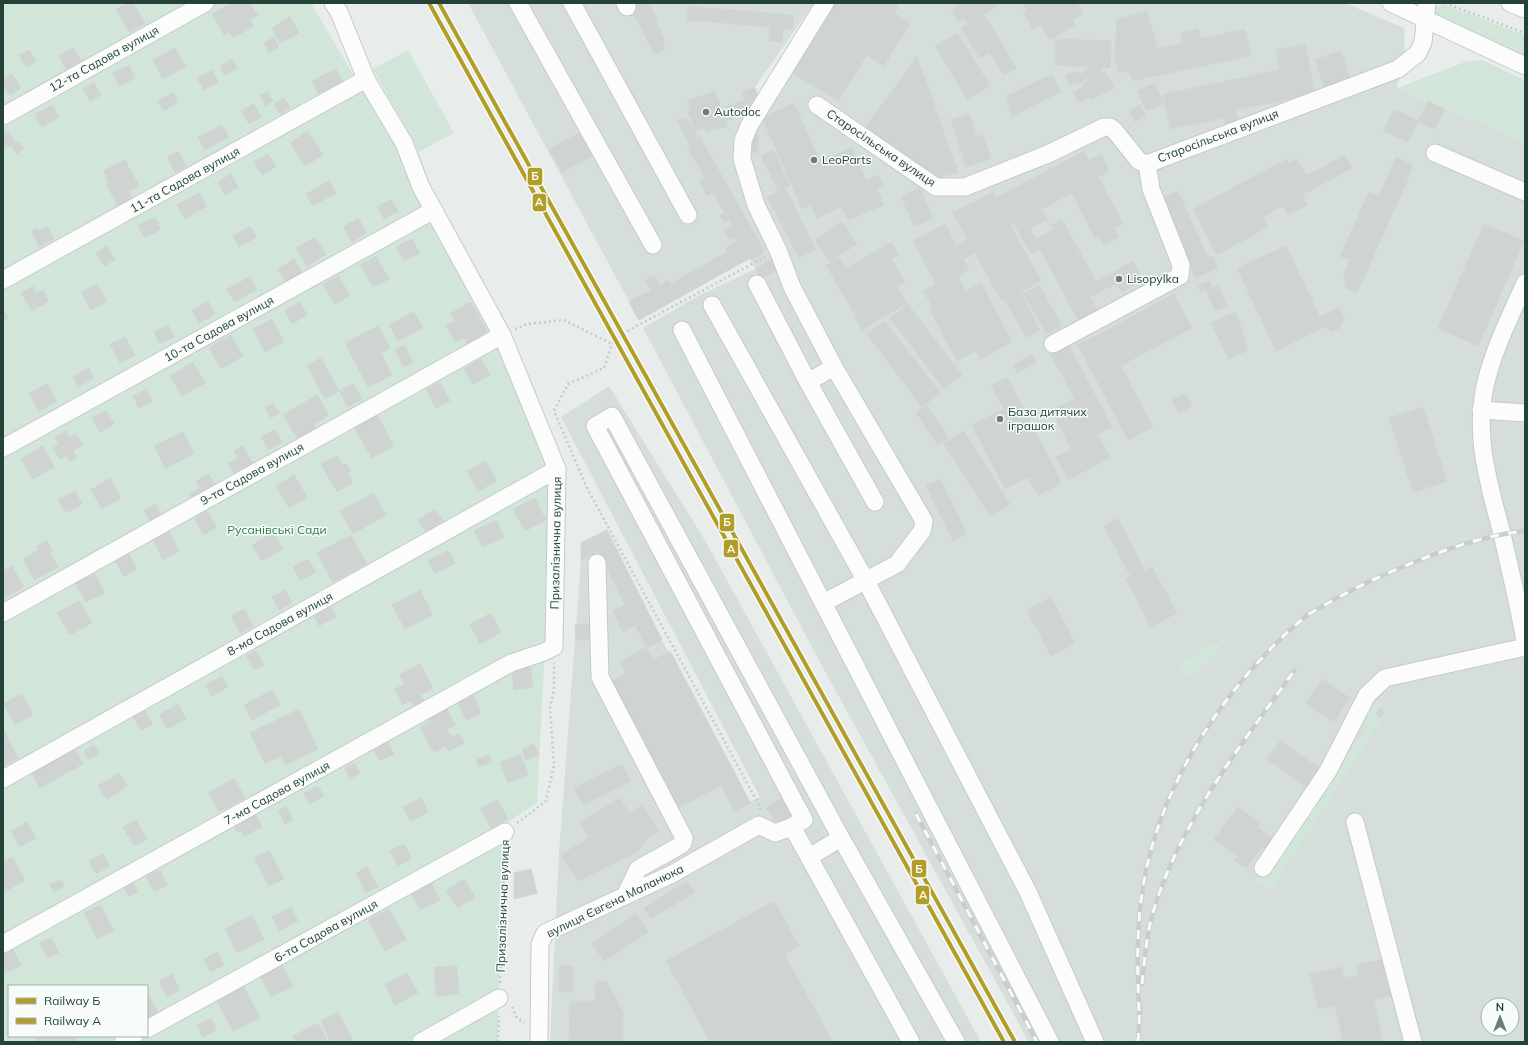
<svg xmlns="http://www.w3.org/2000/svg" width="1528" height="1045" font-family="Mulish,sans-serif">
<rect width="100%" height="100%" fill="#e8edeb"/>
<g fill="#d6dedb" fill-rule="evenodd">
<path d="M468,3h346l-59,84 5,14 -2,18 76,-116h511l59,25 1,28 -8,32 128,53v901h-496l-207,-376 -179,-338 55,-32 57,-27 -4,-9 -1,-2 -111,62zM1488,1005h24v24h-24z"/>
<polygon points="609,386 706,542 981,1042 550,1042 559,852 581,560 581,543 607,530 662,640 750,802 760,797 561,417"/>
</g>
<g fill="#d1e6d8" fill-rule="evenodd">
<path d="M3,3h308l83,141 32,71 68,125 53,123 -3,6 9,20 -16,314 -35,23 -4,216h-495zM9,986h138v50h-138z"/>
<polygon points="1443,4 1525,35 1525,60 1435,18 1433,10"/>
<polygon points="408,50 454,133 419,152 373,69"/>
<polygon points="1482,60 1525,80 1525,141 1397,88 1465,62"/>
<polygon points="1227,637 1209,661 1189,675 1182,673 1180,670 1181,662"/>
<polygon points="1376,702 1388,710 1270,890 1256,881 1260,876 1264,878 1370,723 1366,720"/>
</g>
<g fill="#cfd4d2" stroke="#d1d6d4">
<polygon points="127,3 133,3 145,23 129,32 116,9"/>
<polygon points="231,3 250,3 258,16 250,20 254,26 233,38 229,32 224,35 212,14"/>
<polygon points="628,3 649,3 657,19 656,20 663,38 665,50 655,55"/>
<polygon points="834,3 900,3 894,13 910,23 884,66 867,55 838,101 791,72"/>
<polygon points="958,3 967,3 968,5 971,3 1003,3 968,24 964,18 958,22 951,10 959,5"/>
<polygon points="1022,3 1077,3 1083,14 1072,20 1075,25 1050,40 1041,25 1033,29 1023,13 1027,11"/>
<polygon points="688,6 794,15 792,30 783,29 782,42 769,41 770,27 687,20"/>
<polygon points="1147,11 1157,48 1145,51 1150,77 1133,81 1128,70 1119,73 1115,59 1117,19"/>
<polygon points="984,14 1016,68 1004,75 990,52 980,58 961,28"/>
<polygon points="290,17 299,33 280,43 272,28"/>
<polygon points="1198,29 1200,39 1245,29 1251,56 1150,77 1145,51 1183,43 1181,33"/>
<polygon points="957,33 990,86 968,100 935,46"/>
<polygon points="274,37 279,47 269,53 264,43"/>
<polygon points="1056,39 1111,41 1110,68 1055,65"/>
<polygon points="1305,44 1315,94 1236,110 1238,120 1225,123 1224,118 1170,129 1163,94 1280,70 1276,50"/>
<polygon points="73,47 81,61 66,69 59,56"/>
<polygon points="175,48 186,67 163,79 153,60"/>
<polygon points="29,50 36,62 26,67 19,55"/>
<polygon points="1341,51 1350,78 1324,87 1315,60"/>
<polygon points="917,56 958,172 936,179 864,130"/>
<polygon points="232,59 238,68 225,75 220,66"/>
<polygon points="129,65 135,78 119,86 113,73"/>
<polygon points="1093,67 1100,67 1102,72 1083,81 1069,85 1066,75 1078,71 1080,74"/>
<polygon points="336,69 345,85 321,98 312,81"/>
<polygon points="212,70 218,82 204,90 197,78"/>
<polygon points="1105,71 1114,88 1091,100 1090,97 1079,103 1073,93 1084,87 1082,84"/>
<polygon points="12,74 21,88 10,95 3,84 3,80"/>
<polygon points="1052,74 1061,92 1012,116 1006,102 1009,100 1007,96"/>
<polygon points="94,83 101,95 90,101 83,89"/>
<polygon points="1155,83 1164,104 1146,111 1137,91"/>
<polygon points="755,88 760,101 747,106 742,92"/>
<polygon points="715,91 727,126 706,132 705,128 695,131 688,112 690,111 687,101"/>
<polygon points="173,92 178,102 164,111 158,101"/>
<polygon points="267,92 273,101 266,106 260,96"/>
<polygon points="284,98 290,108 280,114 274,104"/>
<polygon points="745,100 749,113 725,121 721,108"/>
<polygon points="1428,101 1445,109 1435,129 1418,121"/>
<polygon points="794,103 820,162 852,148 866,181 802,209 762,118"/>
<polygon points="254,104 261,117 249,124 241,111"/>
<polygon points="52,105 59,117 42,127 35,114"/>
<polygon points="1140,105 1146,116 1135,122 1129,112"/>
<polygon points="1394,109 1418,121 1408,142 1383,131"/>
<polygon points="969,114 977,137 983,135 991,159 966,167 951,120"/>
<polygon points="686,117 698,138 689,143 677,121"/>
<polygon points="222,125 229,137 205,150 198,137"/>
<polygon points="8,131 15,142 3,149 3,134"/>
<polygon points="308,131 323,155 305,166 290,143"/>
<polygon points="580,133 592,156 562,172 549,149"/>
<polygon points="750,134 759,135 757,153 749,152"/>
<polygon points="700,137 765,252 751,260 739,238 734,240 732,237 729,239 724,230 732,226 729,220 724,222 720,215 725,213 713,192 707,196 699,181 705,178 689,151 691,150 687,144"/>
<polygon points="19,141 24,149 16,154 11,145"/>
<polygon points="773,150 790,186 778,191 761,156"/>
<polygon points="178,151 186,166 175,172 167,157"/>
<polygon points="1084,151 1089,160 1101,154 1110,171 1098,177 1123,223 1095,238 1072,193 1011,226 996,198"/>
<polygon points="268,154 276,167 262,175 254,162"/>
<polygon points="1345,155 1352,168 1302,195 1307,205 1288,215 1283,206 1262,217 1268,227 1217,255 1193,209 1287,159 1289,163 1297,159 1306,176"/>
<polygon points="1396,157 1413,165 1408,178 1390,170"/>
<polygon points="125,160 139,186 129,191 133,199 118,206 106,184 109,183 103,171"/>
<polygon points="1390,171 1408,179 1357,293 1346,288 1344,274 1350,260 1340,256 1369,192 1379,196"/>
<polygon points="231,174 238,187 225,195 218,182"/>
<polygon points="878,175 883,186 876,188 884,205 848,220 842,207 817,218 811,205"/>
<polygon points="329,181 336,193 313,206 306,194"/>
<polygon points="785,188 816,249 799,258 767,197"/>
<polygon points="920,188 933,218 914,226 901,196"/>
<polygon points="1178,191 1208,258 1213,256 1218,268 1195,278 1191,268 1187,270 1160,199"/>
<polygon points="993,192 1014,232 964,259 956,245 967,239 953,213"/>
<polygon points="199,193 207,206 185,219 177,205"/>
<polygon points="391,199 398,211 384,219 377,207"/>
<polygon points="1041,209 1047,219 1030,228 1036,239 1054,229 1052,225 1062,219 1096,282 1112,273 1117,283 1090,297 1099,314 1080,324 1040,249 1031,254 1014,224"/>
<polygon points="155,217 161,229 145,238 138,226"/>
<polygon points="358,218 367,233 352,242 343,227"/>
<polygon points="842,222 857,244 830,262 815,240"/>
<polygon points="945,224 969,270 958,277 966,291 981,283 1012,342 980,359 976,351 957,361 929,308 932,306 923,291 936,284 913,241"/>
<polygon points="1484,224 1524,241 1478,346 1438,328"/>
<polygon points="47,226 54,239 39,247 31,231 36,228 38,231"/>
<polygon points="250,226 257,237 239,247 233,236"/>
<polygon points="1114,228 1119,237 1103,245 1098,236"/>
<polygon points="1014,232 1041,281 1002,302 975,253"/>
<polygon points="315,237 326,254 307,266 296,248"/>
<polygon points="412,239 420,253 404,261 396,247"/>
<polygon points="740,240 750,258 639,320 629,302 651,290 645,280 654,275 660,285 668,280 670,284 727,252 725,248"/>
<polygon points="891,242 899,255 891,259 905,282 885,294 887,298 856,316 826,265 839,258 846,269"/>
<polygon points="107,246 115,260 104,266 96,253"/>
<polygon points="1286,246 1320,317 1339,307 1344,318 1340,328 1330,332 1327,326 1276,351 1237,268"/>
<polygon points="376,256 389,279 373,287 360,265"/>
<polygon points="774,258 780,269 761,279 756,269"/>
<polygon points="294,259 302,272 286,282 278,269"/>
<polygon points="1133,261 1143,280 1122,292 1112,273"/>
<polygon points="338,276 350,295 335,304 323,285"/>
<polygon points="250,277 257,290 234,302 227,289"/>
<polygon points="1209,281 1212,287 1201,292 1198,286"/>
<polygon points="97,284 107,302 91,310 81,292"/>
<polygon points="1039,285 1062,326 1047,334 1023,294"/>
<polygon points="33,286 36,293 43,290 49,301 32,311 21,293"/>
<polygon points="1218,286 1227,306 1215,311 1206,291"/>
<polygon points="897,287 907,303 862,330 854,317 887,298 885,294"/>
<polygon points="1020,292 1040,330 1026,338 1005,300"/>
<polygon points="1174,294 1192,328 1120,366 1103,332"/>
<polygon points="208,301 215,314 199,323 192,310"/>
<polygon points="300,302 307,315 292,324 285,310"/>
<polygon points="471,302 488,333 467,344 464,337 455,342 446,325 455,321 451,313"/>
<polygon points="908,304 962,375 944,389 890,318"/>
<polygon points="3,309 8,318 3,321"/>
<polygon points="414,312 423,328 398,341 389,325"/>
<polygon points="1235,312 1240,324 1248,350 1229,359 1211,323"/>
<polygon points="272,319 284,342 265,352 253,329"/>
<polygon points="885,321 940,393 922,407 867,334"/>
<polygon points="168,325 174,337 160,344 154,332"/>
<polygon points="378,326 390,348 381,353 392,375 368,387 345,343"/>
<polygon points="1103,332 1153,427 1128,440 1078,345"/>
<polygon points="231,335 243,356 221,369 209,348"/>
<polygon points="125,337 135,355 120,363 110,344"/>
<polygon points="1067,342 1112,427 1071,449 1052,410 1075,399 1049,351"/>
<polygon points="404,345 413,362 404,367 395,350"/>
<polygon points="1032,355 1036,363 1017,373 1013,365"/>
<polygon points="321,358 339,391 325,399 307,365"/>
<polygon points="481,359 490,375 473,385 464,369"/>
<polygon points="193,362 205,383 182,396 170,376"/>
<polygon points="89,368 94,378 78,387 73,377"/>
<polygon points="1007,377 1062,483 1038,495 1028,477 1005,489 972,425 1004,409 991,385"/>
<polygon points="440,382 450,401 436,408 426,389"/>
<polygon points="47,383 57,401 39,411 29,394"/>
<polygon points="353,383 362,399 348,407 339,391"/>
<polygon points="146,389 153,401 139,408 133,396"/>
<polygon points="1185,393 1192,406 1179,413 1172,400"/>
<polygon points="317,395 329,415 314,424 318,430 299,441 283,415"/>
<polygon points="273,403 280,413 271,418 265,408"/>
<polygon points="927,406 949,438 938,445 916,413"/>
<polygon points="1423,407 1447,481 1413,492 1389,418"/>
<polygon points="106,410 114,424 100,432 92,418"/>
<polygon points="376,413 394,446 372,458 353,426"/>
<polygon points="275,429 282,442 269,450 261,437"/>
<polygon points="66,431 70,437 76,434 83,445 73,451 77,457 70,462 66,455 60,459 53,448 59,444 55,437"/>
<polygon points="964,431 1010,504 991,517 944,444"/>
<polygon points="183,432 194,454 165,468 154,446"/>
<polygon points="1098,435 1110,458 1068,480 1056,457"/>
<polygon points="43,446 54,467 33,479 21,459"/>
<polygon points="243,446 253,463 234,474 228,464 238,458 234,451"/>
<polygon points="337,455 343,465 346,463 351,472 348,473 353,483 337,492 321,464"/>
<polygon points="486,461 497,481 478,491 467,471"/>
<polygon points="209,474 218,488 195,502 190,494 200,488 196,481"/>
<polygon points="294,475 307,497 289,508 276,486"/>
<polygon points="110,478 121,498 102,509 91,490"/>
<polygon points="940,479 967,534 953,541 926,486"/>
<polygon points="75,491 82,504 66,513 58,500"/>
<polygon points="374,493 386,515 353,534 340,511"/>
<polygon points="535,498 546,520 525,531 513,509"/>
<polygon points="156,504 162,516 150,522 144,510"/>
<polygon points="435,509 443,521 426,532 418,520"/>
<polygon points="207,511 217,527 204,535 194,518"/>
<polygon points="1118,518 1145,571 1152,567 1177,613 1151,627 1126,579 1131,577 1104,526"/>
<polygon points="496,520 504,537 482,547 474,531"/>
<polygon points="168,529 179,551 163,560 152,538"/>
<polygon points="607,530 662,640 647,648 635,625 623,632 613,611 625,605 598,551 581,560 581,543"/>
<polygon points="273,533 283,549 262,561 252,545"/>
<polygon points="351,535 367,564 333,582 317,553"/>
<polygon points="47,540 53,552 50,553 58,567 34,580 23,559 38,550 36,547"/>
<polygon points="448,550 455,563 435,574 428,561"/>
<polygon points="129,554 137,569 124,577 115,561"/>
<polygon points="308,559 316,572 300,580 293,567"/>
<polygon points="12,566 24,587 3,599 3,571"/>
<polygon points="95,574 105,593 86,602 76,583"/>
<polygon points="285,590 292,603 279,610 272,597"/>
<polygon points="420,590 433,615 405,629 392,605"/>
<polygon points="1051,597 1075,643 1051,656 1027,610"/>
<polygon points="79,601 92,623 70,635 57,613"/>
<polygon points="332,607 336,617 319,626 314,616"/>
<polygon points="244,609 253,626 240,633 231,616"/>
<polygon points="491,613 501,632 480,644 470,624"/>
<polygon points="592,624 593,640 576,640 575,625"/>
<polygon points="646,647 653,660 670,651 737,777 678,808 611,682 626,674 620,662"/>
<polygon points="256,651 264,665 254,670 246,656"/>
<polygon points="420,664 433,688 420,695 424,701 414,706 411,700 403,705 395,689 404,684 399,675"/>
<polygon points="531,667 533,687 514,690 512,669"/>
<polygon points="222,676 228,687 212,696 206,685"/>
<polygon points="1322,679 1350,698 1334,722 1306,703"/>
<polygon points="272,690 280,705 252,720 244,705"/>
<polygon points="22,694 33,714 15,725 3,704"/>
<polygon points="473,695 481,713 466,720 458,702"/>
<polygon points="178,704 186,719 167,729 159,715"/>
<polygon points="445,705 455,725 447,729 452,737 459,733 465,743 448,751 446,746 434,753 420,727 431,721 427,714"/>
<polygon points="142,706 153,724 141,731 130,712"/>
<polygon points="1380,707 1385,710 1381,717 1376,714"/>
<polygon points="299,709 318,749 286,765 281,756 265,764 250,733"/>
<polygon points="3,729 18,758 3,766"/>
<polygon points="386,739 394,754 379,761 372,746"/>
<polygon points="1280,741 1324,771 1311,790 1267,759"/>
<polygon points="534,744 539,755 526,760 522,749"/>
<polygon points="73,745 83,764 40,788 29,769"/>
<polygon points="94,745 99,754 88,759 84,751"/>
<polygon points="489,755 492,762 478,767 476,760"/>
<polygon points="521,755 528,775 508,783 500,762"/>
<polygon points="355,763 360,773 350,779 345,769"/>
<polygon points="622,764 631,781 583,805 574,788"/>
<polygon points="119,773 128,786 107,800 98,786"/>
<polygon points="737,777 750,803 734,811 721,785"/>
<polygon points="234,778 245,798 219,812 208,793"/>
<polygon points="318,786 324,796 309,804 304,793"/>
<polygon points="421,798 428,812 410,821 403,807"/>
<polygon points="620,798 629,813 589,837 580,822"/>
<polygon points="782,798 793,818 778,827 766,807"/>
<polygon points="497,799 508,819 491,828 480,809"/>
<polygon points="642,805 659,831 648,838 637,852 578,881 561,855"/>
<polygon points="286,806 293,820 285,824 278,810"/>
<polygon points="1238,807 1260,823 1257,827 1266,833 1244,862 1214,839"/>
<polygon points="253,809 262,827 244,836 242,831 237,833 231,820"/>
<polygon points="136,820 147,839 134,846 123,827"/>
<polygon points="27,822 36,838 20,847 11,831"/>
<polygon points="1266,833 1269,836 1246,868 1234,860 1237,857 1244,862"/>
<polygon points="1270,835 1274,838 1266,849 1262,846"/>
<polygon points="404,844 412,859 398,866 390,851"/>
<polygon points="269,850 284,879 269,886 254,858"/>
<polygon points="103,854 110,866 96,874 89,861"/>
<polygon points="12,857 25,880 3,893 3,862"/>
<polygon points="367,867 378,887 366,893 356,873"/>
<polygon points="531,869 537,893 514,899 514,873"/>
<polygon points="160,870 167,885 154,892 146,877"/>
<polygon points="60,879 65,886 54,892 50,885"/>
<polygon points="132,879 138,892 129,897 122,883"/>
<polygon points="464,879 475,897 458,908 446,891"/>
<polygon points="687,881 695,892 651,919 644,908"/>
<polygon points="431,882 440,900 420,910 411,892"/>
<polygon points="774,901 799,946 784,954 833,1042 710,1042 666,961"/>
<polygon points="100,905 114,931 97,939 84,913"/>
<polygon points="291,907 298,921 279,931 272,917"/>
<polygon points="389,909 406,939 385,951 368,920"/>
<polygon points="636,914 648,932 604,961 592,943"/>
<polygon points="252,915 264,939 237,953 225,929"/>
<polygon points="51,938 59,953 48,958 40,943"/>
<polygon points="10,944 21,965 6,973 3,966 3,948"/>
<polygon points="218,952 224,965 210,972 204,959"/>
<polygon points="1386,959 1394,995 1374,999 1383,1042 1343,1042 1335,1005 1318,1009 1310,974 1342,967 1344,978 1358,975 1356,965"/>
<polygon points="282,965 293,986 271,997 260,976"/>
<polygon points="457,966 459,994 436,996 434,967"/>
<rect x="559" y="966" width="14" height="26"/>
<polygon points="407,973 418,993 395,1005 385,984"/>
<polygon points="172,974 180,990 167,997 159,981"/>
<polygon points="595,981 607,982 623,1013 623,1042 569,1042 570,1001 596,1001"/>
<polygon points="243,985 260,1018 233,1031 216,999"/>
<polygon points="147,991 158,1013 147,1019"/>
<polygon points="338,1012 354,1042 331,1042 321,1021"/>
<polygon points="211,1018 217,1030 203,1037 197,1025"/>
<polygon points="318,1023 327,1039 321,1042 296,1042 293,1036"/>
<polygon points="34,1036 74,1036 77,1042 37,1042"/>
</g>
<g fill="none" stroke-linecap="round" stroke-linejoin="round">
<defs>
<g id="minor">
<polyline points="518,3 653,245"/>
<polyline points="572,3 688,215"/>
<polyline points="625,3 627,7"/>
<polyline points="1391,3 1525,66"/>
<polyline points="1510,3 1525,9"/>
<polyline points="817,105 936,187 965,187 1048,154 1104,127 1110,127 1115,131 1139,161 1147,164 1398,69 1418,53 1423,42 1427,3"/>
<polyline points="3,116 205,3"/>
<polyline points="1435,153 1525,192"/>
<polyline points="3,280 366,79"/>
<path d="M1525,283c-14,32 -31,65 -39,99 -13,52 3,102 16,152 8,36 17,72 23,107"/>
<polyline points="757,284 808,382 875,502"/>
<polyline points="712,305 866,581 1028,892 1095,1042"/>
<polyline points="682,330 1050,1042"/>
<polyline points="1053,344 1180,276 1181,265 1151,189 1147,164"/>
<polyline points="808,382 834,367"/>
<polyline points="1481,410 1525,413"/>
<polyline points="3,448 434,210"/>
<polyline points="597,563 600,677 684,838 683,843 681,845 638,869 625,896"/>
<polyline points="823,603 897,564 922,531 924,521 834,367 792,287 778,250 756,205 742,159 743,141 749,126 825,3"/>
<polyline points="3,613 502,335"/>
<polyline points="3,779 557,469"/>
<polyline points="1355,822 1413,1042"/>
<polyline points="791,827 804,820 595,426 612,416 841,838"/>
<polyline points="809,857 841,838 956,1042"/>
<polyline points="1263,868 1328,771 1367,695 1385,678 1525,647"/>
<polyline points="3,944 511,663 544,652 554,647 557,469 502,335 421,187 404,143 366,79 339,12 333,3"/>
<polyline points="147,1029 505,832"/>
<polyline points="123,1042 134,1036"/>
<polyline points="421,1042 499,998"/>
<polyline points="539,1042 540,944 545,933 672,874 759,825 775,833 791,827 795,832 911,1042"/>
</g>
</defs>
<use href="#minor" stroke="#c5cac8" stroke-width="19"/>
<g stroke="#c3ccca" stroke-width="2.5" stroke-dasharray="2 3" stroke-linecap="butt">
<polyline points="1445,3 1525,33"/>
<polyline points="515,329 527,324 564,320 612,344"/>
<polyline points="760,810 760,807 588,490 554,411 568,384 604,368 612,344 622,334 765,257"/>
<polyline points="517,823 546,801 554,765 550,708 554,690 554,663"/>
<polyline points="500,983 505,850"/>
<polyline points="512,1007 517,1018 524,1023"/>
<polyline points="498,1042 499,1016"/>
</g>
<use href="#minor" stroke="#fcfcfc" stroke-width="17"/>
<defs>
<g id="rail">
<polyline points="916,814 1037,1042"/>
<path d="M1142,984c3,-28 5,-57 15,-84 29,-86 85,-156 137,-229"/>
<path d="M1139,1011c-2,-47 -3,-94 7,-140 20,-97 85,-192 160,-255 7,-5 16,-9 24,-14 25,-14 50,-26 77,-37 37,-15 78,-30 118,-34"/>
<polyline points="1138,1042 1140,1006"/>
</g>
</defs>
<use href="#rail" stroke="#c9cdcc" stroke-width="4.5"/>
<use href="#rail" stroke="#f7fbf9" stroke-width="3" stroke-dasharray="9" stroke-linecap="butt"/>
<defs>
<polyline id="rail-1" points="439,3 1015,1042"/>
<polyline id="rail-2" points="429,3 1004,1042"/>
</defs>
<use href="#rail-1" stroke="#f7fbf9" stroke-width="7"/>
<use href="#rail-2" stroke="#f7fbf9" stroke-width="7"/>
<use href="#rail-1" stroke="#b29d28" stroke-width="4"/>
<use href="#rail-2" stroke="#b29d28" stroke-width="4"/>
</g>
<g fill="#697e78" stroke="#f7fbf9" stroke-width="1.5">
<circle cx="706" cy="112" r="4"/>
<circle cx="814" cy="160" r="4"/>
<circle cx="1119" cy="279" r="4"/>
<circle cx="1000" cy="419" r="4"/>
</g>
<g text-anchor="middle" stroke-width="3" stroke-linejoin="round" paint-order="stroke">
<g font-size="12" fill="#24423a" stroke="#f7fbf9">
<text transform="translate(104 59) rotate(-29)" y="4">12-та Садова вулиця</text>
<text transform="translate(1218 136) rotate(-21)" y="4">Старосільська вулиця</text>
<text transform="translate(881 148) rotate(34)" y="4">Старосільська вулиця</text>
<text transform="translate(185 180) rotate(-29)" y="4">11-та Садова вулиця</text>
<text transform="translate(219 329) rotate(-29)" y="4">10-та Садова вулиця</text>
<text transform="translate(252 474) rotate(-29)" y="4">9-та Садова вулиця</text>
<text transform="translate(556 543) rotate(-89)" y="4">Призалізнична вулиця</text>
<text transform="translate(280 624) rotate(-29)" y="4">8-ма Садова вулиця</text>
<text transform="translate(277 793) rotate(-29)" y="4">7-ма Садова вулиця</text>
<text transform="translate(615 901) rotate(-26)" y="4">вулиця Євгена Маланюка</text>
<text transform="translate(503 906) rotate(-88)" y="4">Призалізнична вулиця</text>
<text transform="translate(326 931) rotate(-29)" y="4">6-та Садова вулиця</text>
</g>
<g font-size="12" fill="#24423a" stroke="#f7fbf9" text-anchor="start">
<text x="714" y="116">Autodoc</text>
<text x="822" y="164">LeoParts</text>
<text x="1127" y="283">Lisopylka</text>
<text x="1008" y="416">База дитячих<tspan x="1008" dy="14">іграшок</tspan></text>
</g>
<g font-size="12" fill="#2d7a4b" stroke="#f7fbf9">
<text x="277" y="534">Русанівські Сади</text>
</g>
</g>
<g stroke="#f7fbf9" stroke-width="1.5">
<rect x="527" y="167" width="16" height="19" rx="4" fill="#b29d28"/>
<rect x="532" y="193" width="15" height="19" rx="4" fill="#b29d28"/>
<rect x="719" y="513" width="16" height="19" rx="4" fill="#b29d28"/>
<rect x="723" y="539" width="16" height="19" rx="4" fill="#b29d28"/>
<rect x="911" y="859" width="16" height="19" rx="4" fill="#b29d28"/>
<rect x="915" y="885" width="15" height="20" rx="4" fill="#b29d28"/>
</g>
<g font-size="11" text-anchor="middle" font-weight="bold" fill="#fff">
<text x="535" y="180">Б</text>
<text x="539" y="206">A</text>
<text x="727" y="526">Б</text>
<text x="731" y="553">A</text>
<text x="919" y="873">Б</text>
<text x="923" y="899">A</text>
</g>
<rect width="1528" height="1045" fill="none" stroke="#24423a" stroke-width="8"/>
<rect x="8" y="985" width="140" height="52" fill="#f7fbf9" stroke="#a3b1ad"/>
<rect x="16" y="998" width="20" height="6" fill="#b29d28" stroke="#a3b1ad"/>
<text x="44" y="1005" font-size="12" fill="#24423a">Railway Б</text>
<rect x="16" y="1018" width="20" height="6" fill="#b29d28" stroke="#a3b1ad"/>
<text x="44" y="1025" font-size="12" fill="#24423a">Railway A</text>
<g transform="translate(1500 1017)"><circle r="19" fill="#f7fbf9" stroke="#a3b1ad"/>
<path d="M0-3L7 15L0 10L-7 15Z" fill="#697e78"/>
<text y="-6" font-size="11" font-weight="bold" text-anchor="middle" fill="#24423a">N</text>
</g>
</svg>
